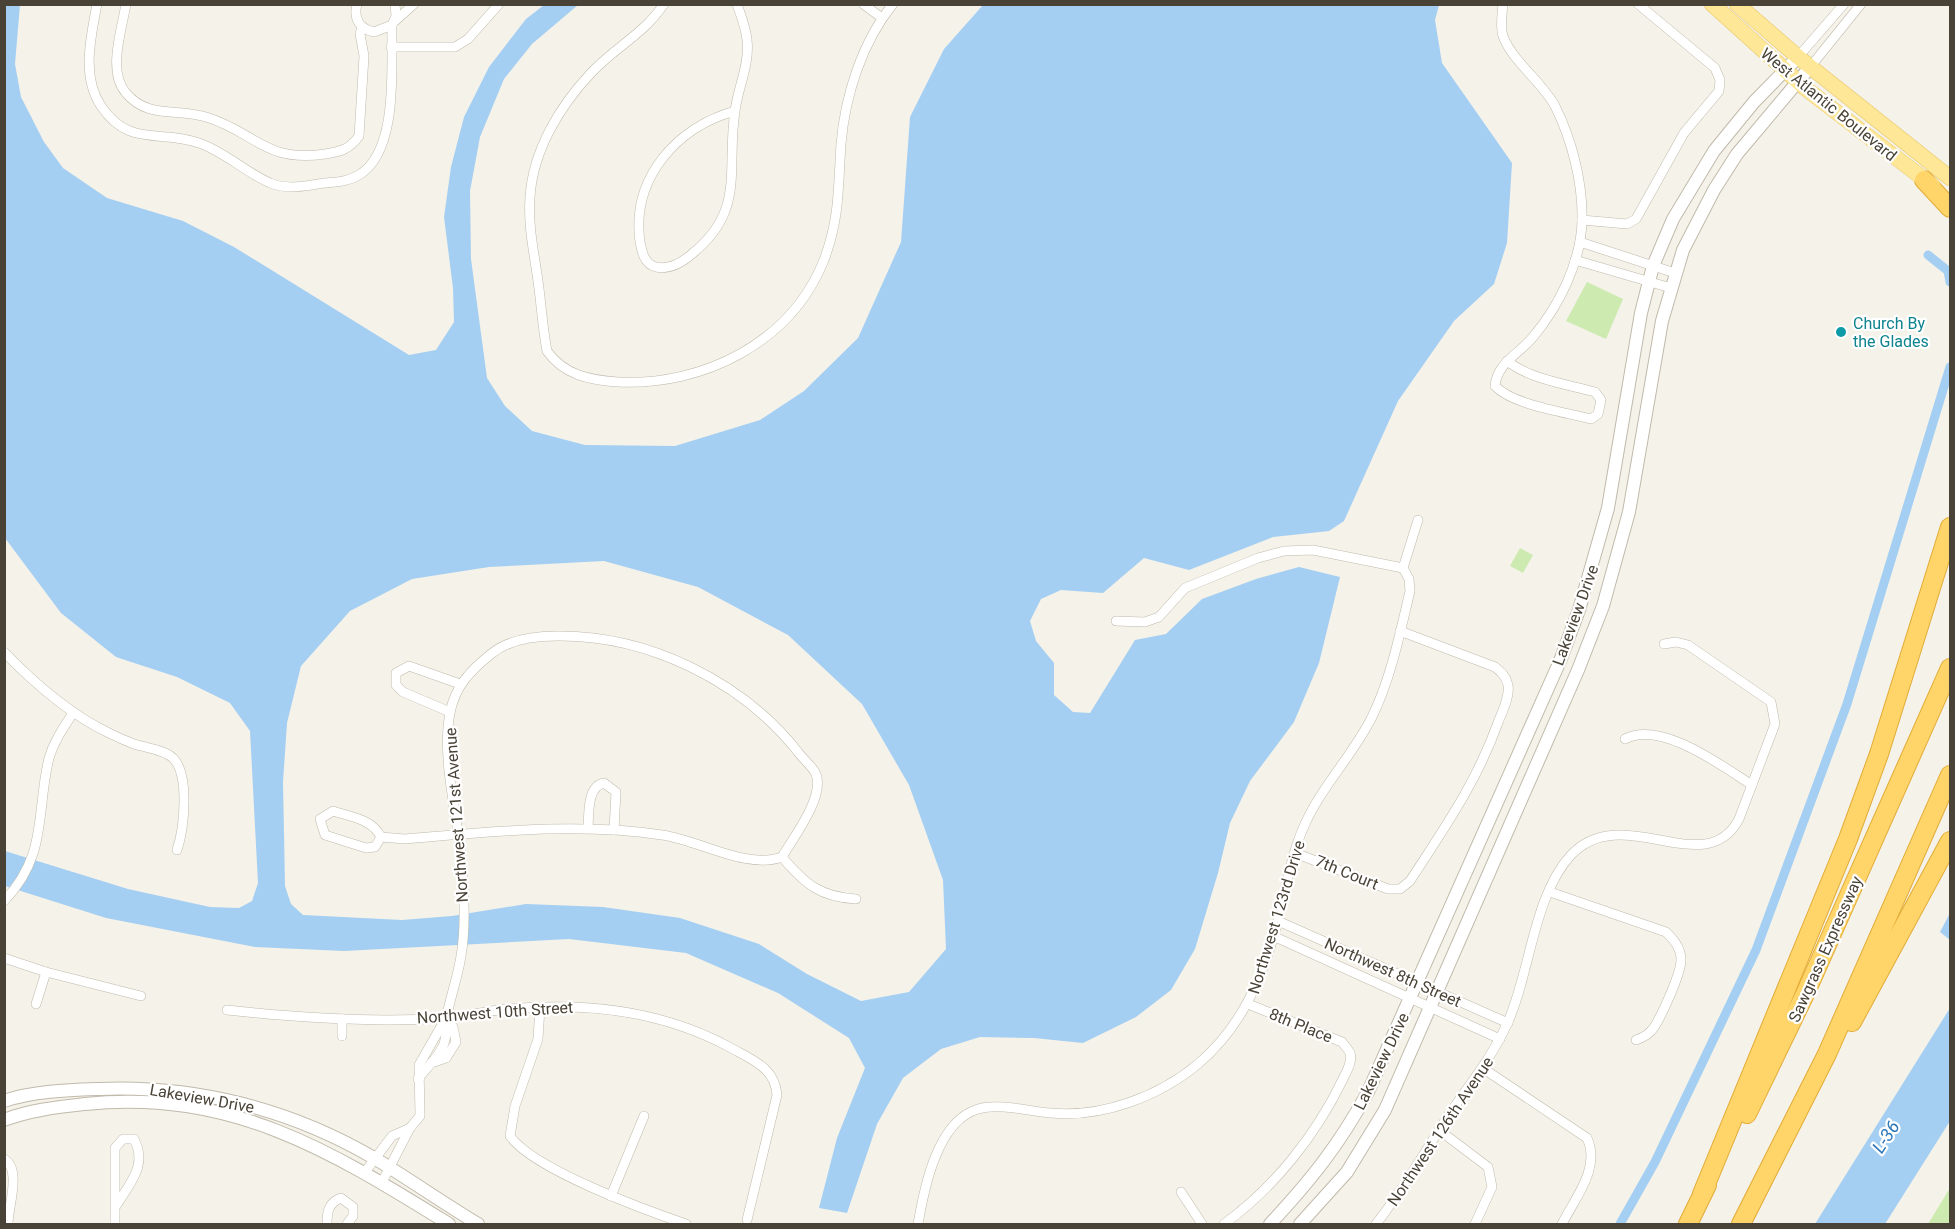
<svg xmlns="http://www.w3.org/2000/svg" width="1955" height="1229" font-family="Roboto,sans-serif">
<rect width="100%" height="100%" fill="#f5f2e9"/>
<g fill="#cdeab1">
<polygon points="1587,282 1623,299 1606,339 1566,321"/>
<polygon points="1520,548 1533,555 1523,573 1510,566"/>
<polygon points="1950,1188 1950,1224 1927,1224 1928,1224"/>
</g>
<g fill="#a4cff2" fill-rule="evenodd">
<path d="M5,5h15l-5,59 6,33 23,45 19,26 44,30 76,23 51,26 175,108 27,-5 18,-28 -1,-34 -9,-71 7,-50 13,-50 25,-50 37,-48 18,-14h34l-46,39 -28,35 -24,58 -10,54 1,68 16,119 18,28 27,25 53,14 90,1 85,-26 44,-29 54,-53 43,-96 9,-125 34,-68 39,-44h456l-4,15 7,43 70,100 -5,80 -13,41 -40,37 -56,80 -54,120 -15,10 -56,6 -84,33 -45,-12 -41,35 -42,-3 -20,9 -11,22 6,20 18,22v32l19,17 17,1 45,-73 31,-6 36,-35 54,-20 43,-12 41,10 -21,86 -25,59 -44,59 -20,42 -12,50 -23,76 -24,41 -35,27 -53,26 -49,-5 -54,-1 -39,12 -38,29 -26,46 -30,89 -28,-5 18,-70 28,-70 -16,-30 -71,-45 -92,-40 -117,-14 -225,12 -89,-4 -149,-29 -101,-32v-35l123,38 82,18 29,1 13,-7 6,-18 -8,-152 -20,-28 -53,-26 -61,-20 -55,-44 -56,-75zM604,561l94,26 90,48 74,69 47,81 34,95 3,69 -37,43 -48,9 -54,-27 -48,-30 -79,-26 -77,-11 -77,-3 -74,12 -50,4 -99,-5 -12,-11 -6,-18 -2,-104 4,-59 14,-57 49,-55 62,-32 77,-12z"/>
<polygon points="1950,913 1950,940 1940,932"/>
<polygon points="1950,1008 1950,1121 1885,1224 1815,1224"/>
</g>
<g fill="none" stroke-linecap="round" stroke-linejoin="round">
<g stroke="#a4cff2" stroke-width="9">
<polyline points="1928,255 1948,271 1950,282"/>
<polyline points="1620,1224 1655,1162 1756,950 1847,704 1950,367"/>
</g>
<defs>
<g id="minor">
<path d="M97,4c-6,33 -16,72 4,102 28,42 59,23 98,37 26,9 46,29 71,40 17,7 37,3 54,0 13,-1 23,-1 35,-8 40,-24 32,-109 33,-150"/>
<path d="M126,4c-4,25 -19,68 0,89 21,26 52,15 80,24 50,15 58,46 119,37 15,-2 25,-5 34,-18l5,-80 -4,-22 2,-7"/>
<path d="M357,4c-4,15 3,25 17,28l18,-7 4,-9 -1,-12"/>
<path d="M664,4c-21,31 -49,43 -73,69 -31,33 -58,77 -61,124 -2,26 3,51 7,77 4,25 5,51 10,77 17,24 42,29 71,31 85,4 173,-39 206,-122 16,-43 14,-72 17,-116 4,-48 21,-102 52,-140"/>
<polyline points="863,4 882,18"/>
<path d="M1503,4c-1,10 -3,23 0,32 9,25 39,46 52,70 17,34 28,77 27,115 -1,41 -23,85 -49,116 -14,17 -36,26 -38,49 18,19 69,26 96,33l7,-5 3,-14 -6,-8c-29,-8 -63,-12 -88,-31"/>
<polyline points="395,21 414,4"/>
<polyline points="391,47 455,47 468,39 499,4"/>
<polyline points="1798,57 1844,4"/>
<polyline points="1811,66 1861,4"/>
<path d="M735,111c-58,16 -104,67 -95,131 2,10 4,22 16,25 14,3 27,-5 37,-14 53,-43 33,-84 42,-142 3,-24 15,-47 12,-71 -1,-12 -6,-24 -10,-36"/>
<polyline points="1582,220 1627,224 1636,219 1684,133 1719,91 1720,80 1715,68 1638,4"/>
<polyline points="1580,242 1675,273"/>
<polyline points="1575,260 1671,288"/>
<polyline points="1116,621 1145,622 1159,617 1185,588 1258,558 1284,551 1313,550 1403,568"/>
<path d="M4,652c31,32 65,62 105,81 8,4 17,8 25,11 12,4 29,5 39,14 17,17 11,71 4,92"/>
<polyline points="450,712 403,692 396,685 396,673 409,666 460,684"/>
<path d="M1625,739c36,-19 97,27 127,46"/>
<path d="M588,828c1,-14 -1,-42 16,-45l12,9 -2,38"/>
<path d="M381,837c-9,-18 -30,-20 -48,-26l-13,8 5,16 41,13 9,-1 6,-10 24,2c84,-7 173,-17 257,-4 37,5 85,35 120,22 23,27 38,40 74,42"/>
<path d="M1295,853l93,36h12l10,-8c35,-54 67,-99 89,-161 4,-10 11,-24 9,-35 -2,-9 -7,-13 -13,-18l-95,-36"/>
<path d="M1550,892l116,40c8,8 15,16 15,28 0,14 -19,54 -26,66 -5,8 -11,11 -19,14"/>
<path d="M4,901c44,-45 32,-90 45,-143 5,-17 15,-31 24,-45"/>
<polyline points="1278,921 1508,1023"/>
<polyline points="1273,936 1500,1039"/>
<polyline points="4,958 46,972 141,996"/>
<polyline points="36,1004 46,972"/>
<path d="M540,1008l-2,31 -23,67 -5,30c23,33 135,74 176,88"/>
<path d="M227,1010c72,8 146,13 218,8 18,-1 36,-6 54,-8 81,-9 162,-1 234,39 22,12 42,20 44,46l-30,125"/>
<polyline points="342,1019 342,1036"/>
<polyline points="431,1063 446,1058 456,1042 453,1027 446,1018"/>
<path d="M1484,1069l103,69c14,30 -12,60 -25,86"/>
<path d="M418,1079c8,-11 19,-20 25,-33 5,-10 2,-20 4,-31 4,-20 11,-39 14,-59 5,-29 3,-63 1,-92 -4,-47 -21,-105 -12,-151 5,-27 21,-43 41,-59 18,-15 44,-18 66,-18 91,-1 185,45 241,116 5,7 14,14 18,22 9,23 -23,64 -34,83"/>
<polyline points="1439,1130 1488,1167 1492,1187 1475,1224"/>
<path d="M4,1159c18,10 4,48 4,65"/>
<polyline points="365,1172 392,1136 410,1128"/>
<polyline points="382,1182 410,1128 420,1116 419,1065 446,1018"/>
<polyline points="1181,1192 1202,1224"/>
<polyline points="611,1196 644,1116"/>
<path d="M115,1224v-76l8,-9h11c14,26 -4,44 -18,67"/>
<path d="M327,1224c0,-12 1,-21 14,-26l12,9v9l-6,8"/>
<path d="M918,1224c6,-35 19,-103 60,-115 22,-6 50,2 72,4 52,5 108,-16 148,-49 44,-37 66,-89 80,-144 8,-31 13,-66 27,-96 17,-38 48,-69 67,-107 19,-39 28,-84 38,-126l-1,-12 -6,-11 15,-48"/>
<path d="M1224,1224c50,-36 92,-89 119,-145 3,-7 10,-17 7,-26 -1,-3 -6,-8 -8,-11l-94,-38"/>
<path d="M1376,1224c26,-33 47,-69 70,-105 22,-33 44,-58 61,-95 23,-49 26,-128 64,-169 52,-55 134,28 168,-36l36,-95 -4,-22 -83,-57 -12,-3 -12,2"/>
</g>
<g id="tertiary">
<path d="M4,1101c29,-10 66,-11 95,-12 97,-4 191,20 275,69 35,21 69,45 104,66"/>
<path d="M4,1120c26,-10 54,-13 81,-16 146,-15 246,47 364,120"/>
<path d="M1270,1224c41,-44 69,-79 98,-132l192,-431 19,-51 29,-102 33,-195 12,-47 20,-47 41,-68 40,-49 44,-45"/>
<polyline points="1300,1224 1347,1172 1385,1110 1578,670 1603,606 1629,512 1662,321 1683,250 1714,190 1737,154 1811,66"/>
</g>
<g id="primary">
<polyline points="1712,4 1805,88 1933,186"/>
<polyline points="1737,4 1798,57 1950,178"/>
</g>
<g id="motorway">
<polyline points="1924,180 1950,208"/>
<polyline points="1852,1022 1950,841"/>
<polyline points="1747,1114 1806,992 1950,668"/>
<polyline points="1702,1194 1848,839 1879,754 1950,527"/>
<polyline points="1688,1224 1707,1185"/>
<polyline points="1741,1224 1827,1054 1950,775"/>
</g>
</defs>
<use href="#minor" stroke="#c1baab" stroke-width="10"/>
<use href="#tertiary" stroke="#c1baab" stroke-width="14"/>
<use href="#primary" stroke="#e7c665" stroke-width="16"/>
<use href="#motorway" stroke="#e2ab36" stroke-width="20"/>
<use href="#minor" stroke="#fff" stroke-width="9"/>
<use href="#tertiary" stroke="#fff" stroke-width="12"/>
<use href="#primary" stroke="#ffe798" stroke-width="15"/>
<use href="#motorway" stroke="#ffd56a" stroke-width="18"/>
</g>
<circle fill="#0f9aa8" stroke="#fff" stroke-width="2" cx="1841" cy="332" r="6"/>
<g text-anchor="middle" stroke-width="4.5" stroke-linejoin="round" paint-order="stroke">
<g font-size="16" fill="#494337" stroke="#fff">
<text transform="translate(1829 104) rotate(39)" y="6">West Atlantic Boulevard</text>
<text transform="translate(1575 615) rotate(-70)" y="6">Lakeview Drive</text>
<text transform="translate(456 815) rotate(-94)" y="6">Northwest 121st Avenue</text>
<text transform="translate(1347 872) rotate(22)" y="6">7th Court</text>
<text transform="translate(1276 917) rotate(-73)" y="6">Northwest 123rd Drive</text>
<text transform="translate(1825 949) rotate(-66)" y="6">Sawgrass Expressway</text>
<text transform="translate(1393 972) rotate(24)" y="6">Northwest 8th Street</text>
<text transform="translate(495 1012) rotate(-4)" y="6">Northwest 10th Street</text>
<text transform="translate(1301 1025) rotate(22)" y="6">8th Place</text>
<text transform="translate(1381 1061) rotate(-64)" y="6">Lakeview Drive</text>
<text transform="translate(202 1098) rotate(10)" y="6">Lakeview Drive</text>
<text transform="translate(1440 1131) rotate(-56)" y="6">Northwest 126th Avenue</text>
</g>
<g font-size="16" fill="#0d838f" stroke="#fff" text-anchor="start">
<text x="1853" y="329">Church By<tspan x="1853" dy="18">the Glades</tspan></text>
</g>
<g font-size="18" font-style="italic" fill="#2c76b8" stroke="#fff">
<text transform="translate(1886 1137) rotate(-57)" y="6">L-36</text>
</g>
</g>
<rect width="1955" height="1229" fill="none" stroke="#494337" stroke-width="12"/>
</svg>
